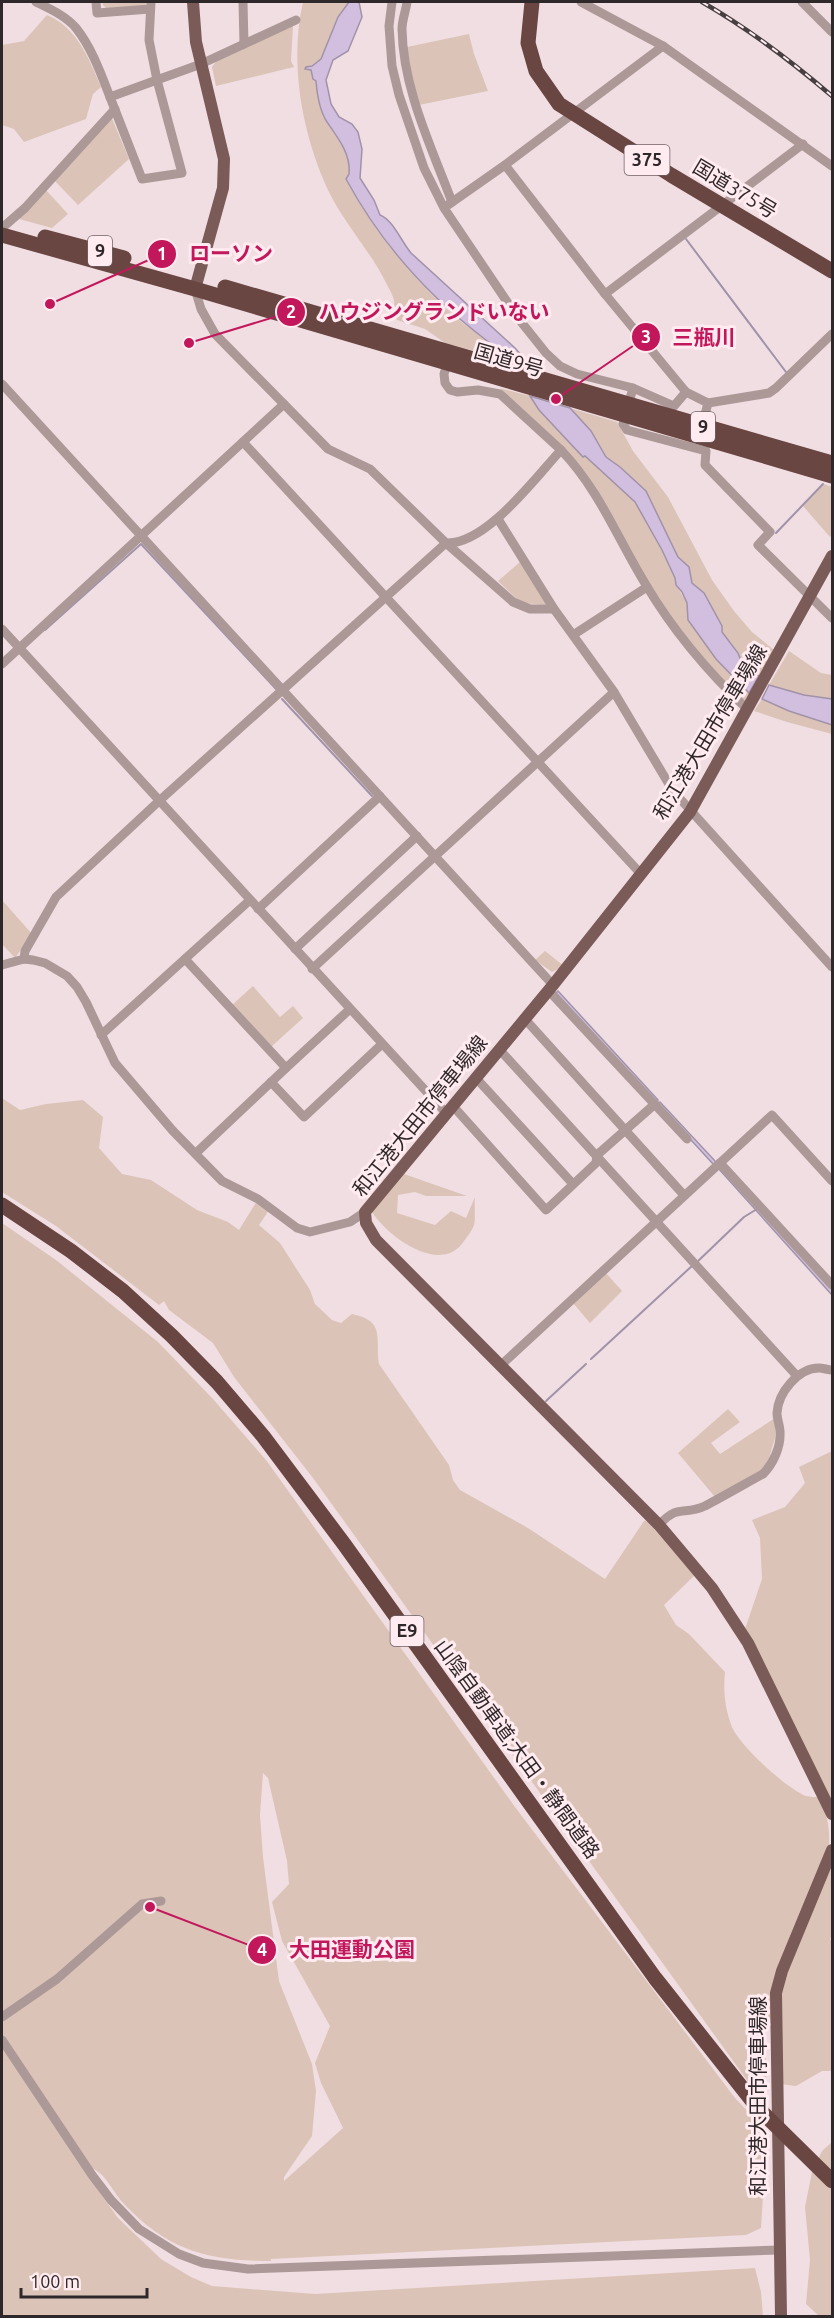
<svg xmlns="http://www.w3.org/2000/svg" width="834" height="2318" font-family="Ubuntu,'Noto Sans JP',sans-serif">
<rect width="100%" height="100%" fill="#f1dee3"/>
<g fill="#dbc4b7" fill-rule="evenodd">
<polygon points="102,2 147,2 144,7 106,8 103,5"/>
<path d="M303,2h46l-11,15 -17,42 -15,10 5,1 2,9 3,2c2,13 4,25 9,37 7,16 35,42 21,61 28,53 66,100 112,140 17,15 39,25 54,42l-67,-18 -20,-14 -28,-9 -5,-7c1,-4 3,-9 2,-13 -2,-7 -7,-15 -10,-21 -16,-31 -41,-57 -56,-89 -26,-56 -39,-128 -25,-188z"/>
<path d="M47,15c30,12 42,44 54,72l-8,7 -7,25 -62,23 -10,-13 -12,-4v-80l22,-4z"/>
<polygon points="293,26 291,61 294,67 216,86 212,67 217,60"/>
<polygon points="469,34 474,54 488,91 419,105 411,78 407,47"/>
<polygon points="111,116 129,159 78,205 54,180"/>
<polygon points="45,189 68,214 52,228 19,219"/>
<polygon points="500,388 530,396 539,410 635,502 662,550 675,578 676,585 687,603 689,614 716,659 749,693 745,701 717,676 657,599 597,492 531,418"/>
<polygon points="570,408 617,422 633,451 668,497 712,580 734,611 752,632 774,650 759,676 744,669 741,664 738,653 722,632 704,593 692,583 689,567 678,557 646,491 620,467 606,457 591,431"/>
<polygon points="824,484 832,487 832,533 830,537 803,506"/>
<polygon points="520,562 548,605 521,603 498,581"/>
<polygon points="789,651 821,673 832,675 832,699 804,695 769,685"/>
<polygon points="762,699 789,711 832,725 832,734 787,722 754,711"/>
<polygon points="2,900 32,934 15,958 2,944"/>
<polygon points="545,951 564,966 552,972 535,960"/>
<polygon points="253,986 280,1017 293,1006 303,1018 271,1047 232,1005"/>
<path d="M2,1098l18,12 26,-6 37,-4 20,17 -4,31 23,26 29,6 46,30 31,12 11,8 18,-29 12,9 -10,15 21,18 30,47 5,14 17,16 9,3 11,-9c34,7 23,24 27,50l70,101 4,15 7,10 68,38 77,51 39,-58 4,-1 47,55 -31,30 12,20 13,9 36,38c-2,19 0,37 7,55 8,19 55,62 74,69 4,1 10,1 14,1 8,20 11,35 8,56l-63,182 2,73 -454,-630 -79,-101 -21,-34 -44,-33 -5,-9 -5,4 -103,-79 -54,-34z"/>
<path d="M404,1174l63,22h-41l-11,-4 -17,3 -1,18 38,12 16,-14 15,7 9,-21c-1,9 1,20 -1,28 -2,6 -7,12 -10,16 -23,35 -76,-4 -92,-29z"/>
<path d="M2,1223l54,37 102,82 55,57 53,61 249,347 220,291 32,34 -6,96 -15,7 -475,24v2c-62,0 -102,-10 -146,-56 -17,-18 -18,-35 -45,-41l38,54 43,41 30,18 21,9 103,8 440,-26 6,24 2,24h-761zM263,1773l5,5 19,83 2,23 -17,18 10,39 48,85 -15,37 6,20 22,45 -59,53v-4l28,-41 4,-45 -4,-27 -33,-83 -16,-124 -3,-42z"/>
<polygon points="605,1272 622,1291 590,1323 573,1303"/>
<polygon points="728,1409 740,1422 711,1443 720,1454 775,1418 775,1438 766,1468 715,1497 678,1453"/>
<polygon points="832,1451 832,1802 745,1629 762,1579 760,1538 752,1520 785,1507 805,1483 799,1467"/>
<polygon points="832,1863 832,1935 830,1939 832,1943 832,2071 822,2071 796,2086 780,2084 782,1986"/>
<polygon points="832,2142 832,2316 819,2316 806,2304 810,2260 805,2207 812,2172 822,2151"/>
</g>
<g fill="#d2bfdf" stroke="#a192a9" stroke-width="1.5">
<path d="M349,2h10l3,15 -14,34 -15,9 -7,20 5,24 8,13 13,7 6,8 4,17 -2,29 14,22 6,15c13,5 21,26 31,38l104,95 17,19c-22,-6 -28,-14 -46,-27 -58,-44 -106,-98 -140,-161l3,-5c2,-20 -11,-36 -22,-52 -7,-11 -10,-28 -11,-41l-3,-2 -2,-9 -6,-1 1,-2 6,-1 9,-7 17,-42z"/>
<polygon points="530,396 570,408 591,431 606,457 620,467 646,491 678,557 689,567 692,583 704,593 722,626 722,632 738,653 744,669 759,676 749,693 716,659 688,620 687,603 682,592 676,585 675,578 662,550 635,502 585,456 583,457 539,410"/>
<polygon points="769,685 804,695 832,699 832,725 789,711 762,699"/>
<polygon points="558,991 658,1100 656,1102 556,993"/>
<polygon points="660,1102 716,1162 714,1165 658,1104"/>
<polygon points="718,1168 722,1168 832,1289 832,1295"/>
</g>
<g fill="none" stroke-linecap="round" stroke-linejoin="round">
<g stroke="#a192a9" stroke-width="2">
<polyline points="686,239 786,372"/>
<polyline points="776,533 823,484"/>
<polyline points="45,630 141,544 276,689"/>
<polyline points="282,699 372,796"/>
<polyline points="696,1263 744,1217 757,1209"/>
<polyline points="591,1359 693,1265"/>
<polyline points="546,1401 586,1364"/>
</g>
<g stroke="#ac9997" stroke-width="9">
<path d="M36,2c14,7 30,14 40,26 16,20 25,46 34,69l91,-33 95,-44"/>
<polyline points="96,2 97,13 150,9"/>
<polyline points="243,2 244,44"/>
<polyline points="392,2 389,26 392,66 399,95 424,168 444,208 518,318 546,353 560,366 577,374 633,388 674,406 686,392"/>
<path d="M407,2c-1,8 -5,18 -5,27 1,60 29,117 50,173"/>
<polyline points="581,2 663,46 832,166"/>
<polyline points="802,2 832,32"/>
<polyline points="663,46 505,165 605,294 686,392 708,403 769,393 776,388 832,334"/>
<polyline points="110,97 142,179 182,173 157,80 149,40 151,2"/>
<polyline points="448,205 505,165"/>
<polyline points="2,228 25,208 115,109"/>
<polyline points="195,289 201,309 215,334 328,449 370,469 446,543 513,602 530,609 554,609"/>
<polyline points="605,294 803,144"/>
<polyline points="2,384 553,985"/>
<polyline points="633,388 623,424 627,430 706,451 705,465 770,532 758,545 832,618"/>
<polyline points="701,430 708,403"/>
<polyline points="243,442 641,874"/>
<path d="M561,450c39,41 56,88 85,135 28,47 62,87 101,124"/>
<polyline points="498,519 554,609 614,692 673,791 832,967"/>
<polyline points="2,629 447,1114"/>
<polyline points="573,635 647,587"/>
<polyline points="2,664 284,404"/>
<polyline points="258,909 380,796"/>
<polyline points="295,949 417,836"/>
<path d="M24,959l1,-8 31,-54 103,-96 287,-258c40,2 90,-66 115,-93l-61,-56 -22,-4 -21,2 -7,-2 -5,-7 -1,-9 3,-10"/>
<polyline points="185,959 286,1068 350,1009"/>
<polyline points="2,965 24,959 33,960 45,963 67,976 77,987 86,1002 115,1063 173,1131 222,1181 258,1199 297,1228 310,1232 350,1222 365,1212"/>
<polyline points="312,969 614,692"/>
<polyline points="548,990 687,1139"/>
<polyline points="524,1018 682,1193"/>
<polyline points="101,1035 250,900"/>
<polyline points="499,1049 797,1376"/>
<polyline points="476,1078 573,1184"/>
<polyline points="271,1082 304,1117 382,1044"/>
<polyline points="453,1106 546,1210 596,1163 597,1155 655,1104"/>
<polyline points="196,1153 286,1068"/>
<polyline points="720,1163 832,1285"/>
<polyline points="500,1366 772,1115 832,1181"/>
<path d="M659,1525c20,-22 24,-9 46,-19 19,-10 38,-21 58,-32 10,-10 18,-27 17,-42 0,-6 -3,-13 -3,-19 1,-20 21,-45 42,-45 4,0 9,2 13,2"/>
<polyline points="2,2017 57,1979 142,1904 161,1901"/>
<polyline points="2,2040 92,2175 111,2200 139,2229 179,2254 203,2263 248,2269 779,2250"/>
</g>
<g stroke="#7b5b58" stroke-width="12">
<polyline points="193,2 196,42 224,159 223,188 195,289"/>
<polyline points="832,556 690,812 553,985 365,1212 366,1223 376,1240 659,1525 712,1588 748,1643 832,1814"/>
<polyline points="781,2316 776,1993 782,1971 832,1850"/>
</g>
<g stroke="#694642" stroke-width="15">
<polyline points="532,2 528,43 536,71 559,104 671,175 832,271"/>
<polyline points="2,235 195,289 832,476"/>
<polyline points="45,237 124,258"/>
<polyline points="225,287 832,463"/>
<polyline points="2,1205 71,1251 123,1291 172,1336 217,1382 263,1436 344,1544 655,1978 758,2108 832,2181"/>
</g>
<defs>
<path id="rail" d="M702,2c47,27 89,59 130,94"/>
</defs>
<use href="#rail" stroke="#473f41" stroke-width="4.5"/>
<use href="#rail" stroke="#ffebf0" stroke-width="2" stroke-dasharray="7" stroke-linecap="butt"/>
</g>
<g text-anchor="middle" stroke-width="6" stroke-linejoin="round" paint-order="stroke">
<g fill="#ffebf0" stroke="#6d6265" stroke-width="1.5">
<rect x="624.5" y="145" width="45" height="30" rx="4.5"/>
<rect x="88" y="236" width="24" height="30" rx="4.5"/>
<rect x="691" y="412" width="24" height="30" rx="4.5"/>
<rect x="390.5" y="1616" width="33" height="30" rx="4.5"/>
</g>
<g font-size="18" font-weight="bold" fill="#2f282a">
<text x="647" y="166">375</text>
<text x="100" y="257">9</text>
<text x="703" y="433">9</text>
<text x="407" y="1637">E9</text>
</g>
<g font-size="20" fill="#2f282a" stroke="#ffebf0">
<text transform="translate(735 189) rotate(31)" y="7">国道375号</text>
<text transform="translate(509 360) rotate(16)" y="7">国道9号</text>
<text transform="translate(710 732) rotate(-59)" y="7">和江港大田市停車場線</text>
<text transform="translate(420 1116) rotate(-51)" y="7">和江港大田市停車場線</text>
<text transform="translate(517 1749) rotate(54)" y="7">山陰自動車道;大田・静間道路</text>
<text transform="translate(758 2096) rotate(-90)" y="7">和江港大田市停車場線</text>
</g>
</g>
<path fill="none" stroke="#c2185b" stroke-width="2" d="M50 304L162 254M189 343L291 312M556 399L646 337M150 1907L262 1950"/>
<g fill="#c2185b" stroke="#ffebf0" stroke-width="2">
<circle cx="50" cy="304" r="6"/>
<circle cx="189" cy="343" r="6"/>
<circle cx="556" cy="399" r="6"/>
<circle cx="150" cy="1907" r="6"/>
<circle cx="162" cy="254" r="15"/>
<circle cx="291" cy="312" r="15"/>
<circle cx="646" cy="337" r="15"/>
<circle cx="262" cy="1950" r="15"/>
</g>
<g font-size="18" text-anchor="middle" font-weight="bold" fill="#fff">
<text x="162" y="260">1</text>
<text x="291" y="318">2</text>
<text x="646" y="343">3</text>
<text x="262" y="1956">4</text>
</g>
<g font-size="21" text-anchor="middle" font-weight="bold" fill="#c2185b" stroke="#ffebf0" stroke-width="6" stroke-linejoin="round" paint-order="stroke">
<text x="231" y="261">ローソン</text>
<text x="434" y="319">ハウジングランドいない</text>
<text x="704" y="345">三瓶川</text>
<text x="352" y="1957">大田運動公園</text>
</g>
<rect width="834" height="2318" fill="none" stroke="#2f282a" stroke-width="6"/>
<path d="M21 2288v9h126v-9" fill="none" stroke="#2f282a" stroke-width="3"/>
<text x="30" y="2288" font-size="18" fill="#2f282a" stroke="#ffebf0" stroke-width="4.5" paint-order="stroke">100 m</text>
</svg>
